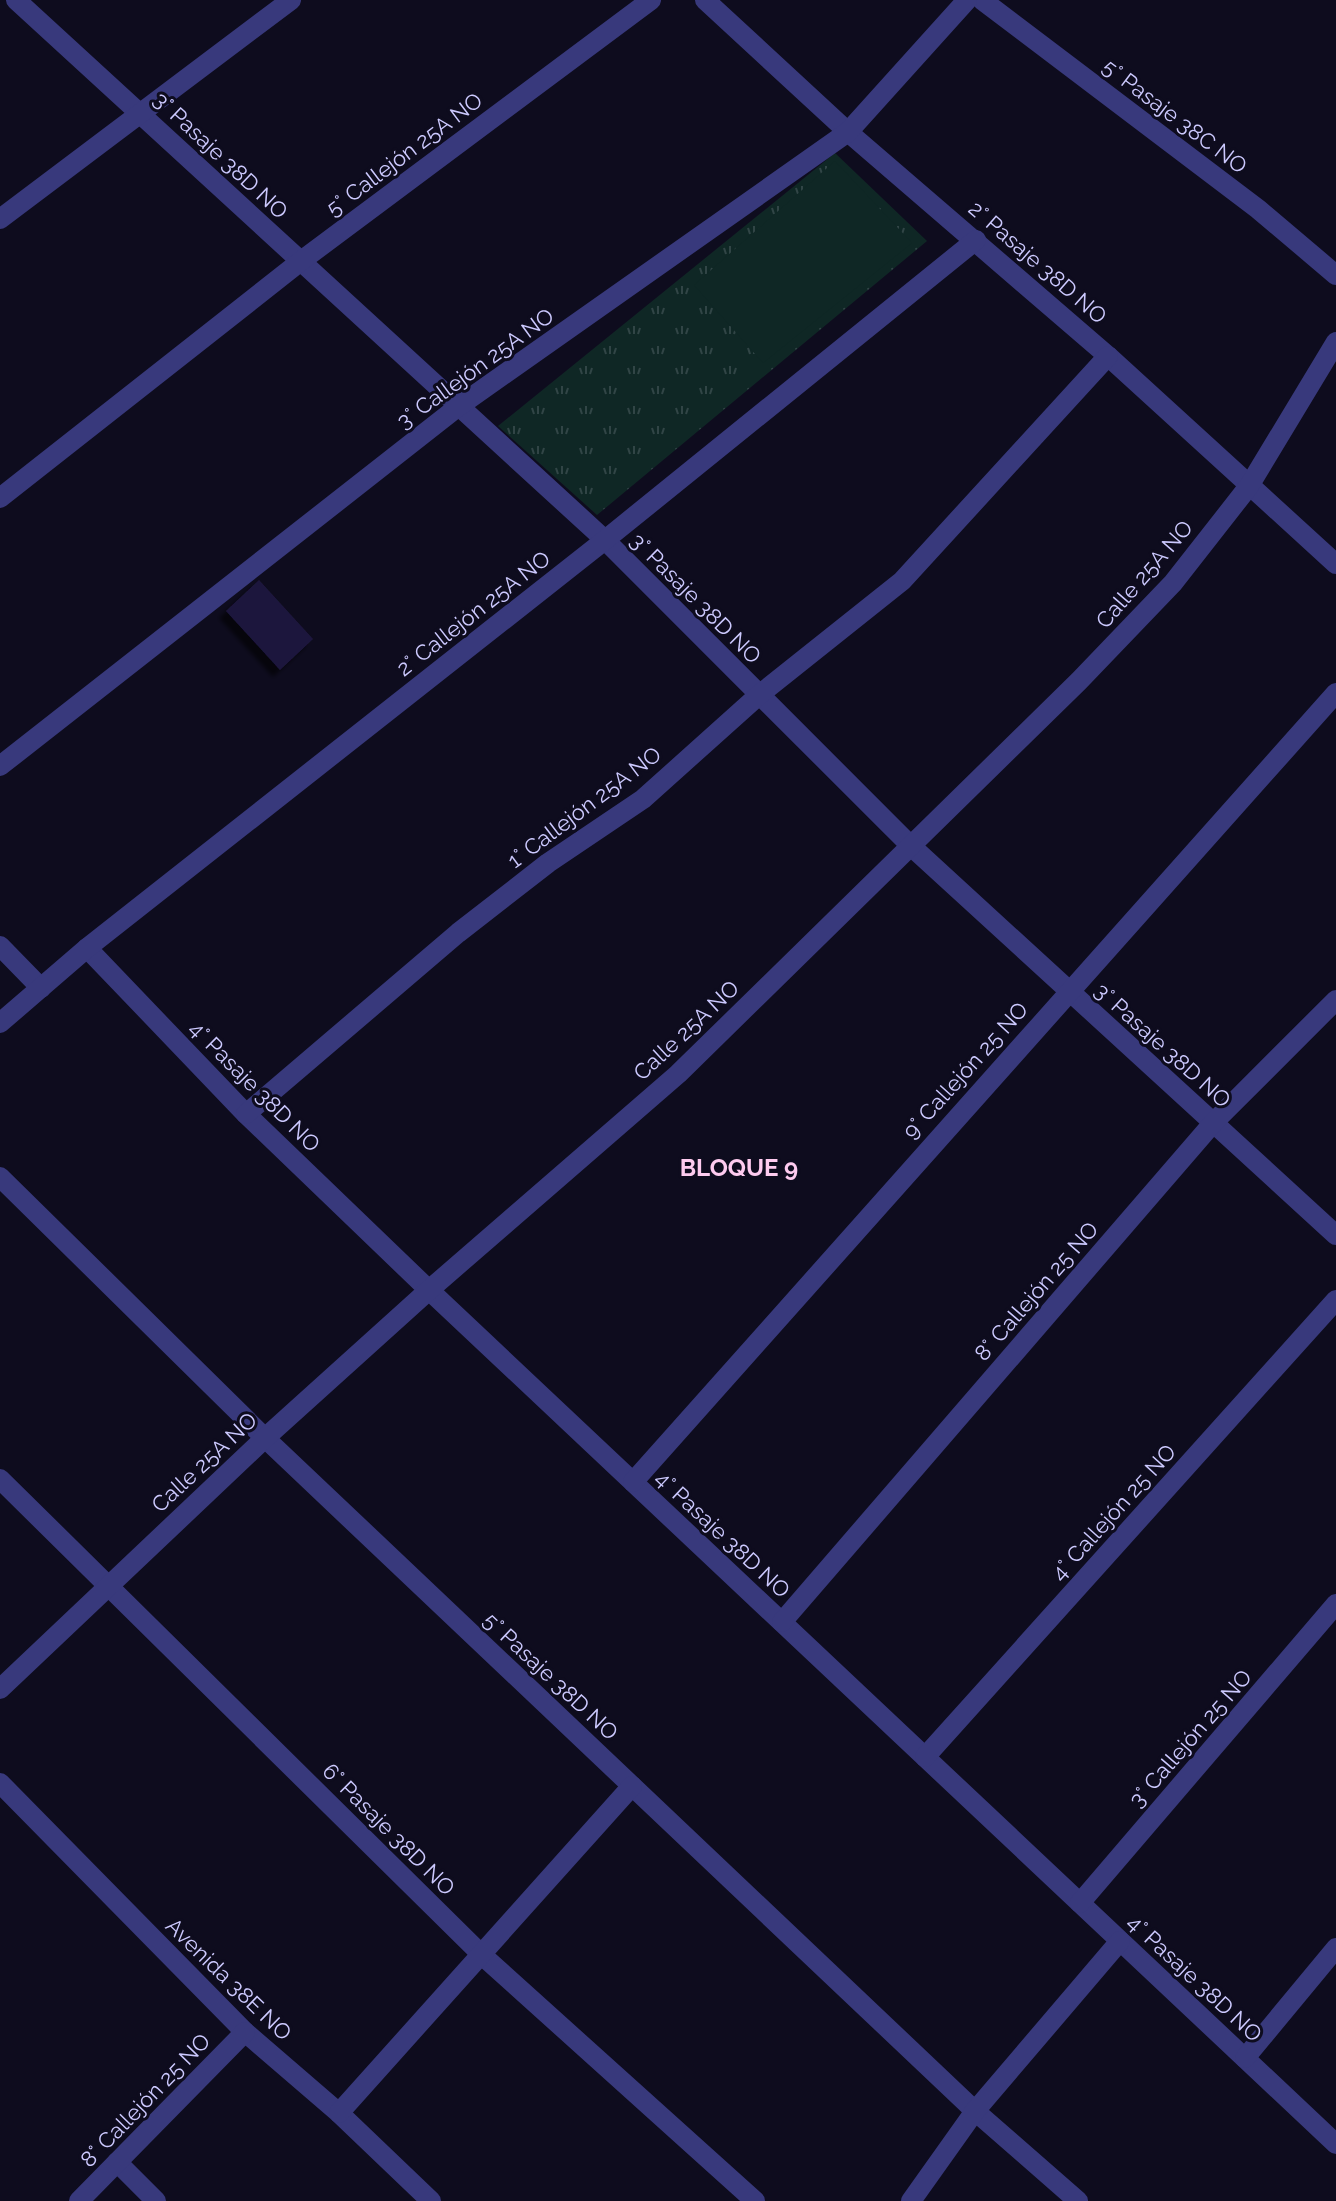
<svg xmlns="http://www.w3.org/2000/svg" width="1336" height="2201" font-family="Raleway,sans-serif">
<defs>
<pattern id="park-tufts" width="24" height="20" patternUnits="userSpaceOnUse" patternTransform="scale(2)"><rect width="24" height="20" fill="#0f2725"/><path d="M3 7l-1-3M5 7V3M7 7l1-3M15 17l-1-3M17 17v-4M19 17l1-3" fill="none" stroke="#314546"/></pattern>
<filter id="shadow"><feDropShadow dx="-7" dy="7" stdDeviation="2" flood-color="#0009"/></filter>
</defs>
<rect width="100%" height="100%" fill="#0e0c1e"/>
<polygon fill="url(#park-tufts)" points="835,153 927,241 597,515 498,426"/>
<polygon fill="#0f2725" points="835,161 912,243 763,363 694,285"/>
<polygon fill="#1e183e" filter="url(#shadow)" points="259,580 313,639 280,670 226,611"/>
<g fill="none" stroke-linecap="round" stroke-linejoin="round">
<g stroke="#38397c" stroke-width="20">
<polyline points="16,0 605,540 911,846 1336,1235"/>
<polyline points="705,0 848,132 1108,356 1336,564"/>
<polyline points="982,0 1258,209 1336,275"/>
<polyline points="0,219 291,0"/>
<polyline points="0,498 301,261 651,0"/>
<polyline points="0,766 459,406 848,132 967,0"/>
<polyline points="0,946 41,988"/>
<polyline points="87,948 246,1114 429,1290 1336,2144"/>
<polyline points="0,1023 87,948 605,540 976,240"/>
<polyline points="246,1114 458,933 548,863 643,799 759,695 902,581 1108,356"/>
<polyline points="0,1177 265,1438 975,2111 1078,2201"/>
<polyline points="0,1479 483,1956 755,2201"/>
<polyline points="633,1482 1336,693"/>
<polyline points="782,1622 1213,1123 1336,1000"/>
<polyline points="0,1689 265,1438 429,1290 678,1074 1079,681 1173,583 1249,486 1336,342"/>
<polyline points="925,1757 1336,1300"/>
<polyline points="0,1783 245,2032 339,2113 431,2201"/>
<polyline points="1080,1903 1336,1604"/>
<polyline points="1245,2058 1336,1948"/>
<polyline points="339,2113 632,1786"/>
<polyline points="117,2162 156,2201"/>
<polyline points="79,2201 245,2032"/>
<polyline points="911,2201 975,2111 1120,1941"/>
</g>
</g>
<g text-anchor="middle" stroke-width="6" stroke-linejoin="round" paint-order="stroke">
<g font-size="22" fill="#ccc9fe" stroke="#0e0c1e">
<text transform="translate(1175 116) rotate(37)" y="8">5° Pasaje 38C NO</text>
<text transform="translate(404 154) rotate(-37)" y="8">5° Callejón 25A NO</text>
<text transform="translate(221 155) rotate(43)" y="8">3° Pasaje 38D NO</text>
<text transform="translate(1038 262) rotate(41)" y="8">2° Pasaje 38D NO</text>
<text transform="translate(475 368) rotate(-36)" y="8">3° Callejón 25A NO</text>
<text transform="translate(1144 574) rotate(-49)" y="8">Calle 25A NO</text>
<text transform="translate(696 598) rotate(45)" y="8">3° Pasaje 38D NO</text>
<text transform="translate(473 613) rotate(-38)" y="8">2° Callejón 25A NO</text>
<text transform="translate(584 807) rotate(-37)" y="8">1° Callejón 25A NO</text>
<text transform="translate(686 1030) rotate(-43)" y="8">Calle 25A NO</text>
<text transform="translate(1163 1045) rotate(42)" y="8">3° Pasaje 38D NO</text>
<text transform="translate(965 1070) rotate(-48)" y="8">9° Callejón 25 NO</text>
<text transform="translate(255 1086) rotate(45)" y="8">4° Pasaje 38D NO</text>
<text transform="translate(1036 1291) rotate(-49)" y="8">8° Callejón 25 NO</text>
<text transform="translate(204 1462) rotate(-43)" y="8">Calle 25A NO</text>
<text transform="translate(1113 1512) rotate(-48)" y="8">4° Callejón 25 NO</text>
<text transform="translate(723 1534) rotate(43)" y="8">4° Pasaje 38D NO</text>
<text transform="translate(551 1676) rotate(43)" y="8">5° Pasaje 38D NO</text>
<text transform="translate(1190 1738) rotate(-49)" y="8">3° Callejón 25 NO</text>
<text transform="translate(389 1829) rotate(45)" y="8">6° Pasaje 38D NO</text>
<text transform="translate(1195 1978) rotate(43)" y="8">4° Pasaje 38D NO</text>
<text transform="translate(229 1979) rotate(44)" y="8">Avenida 38E NO</text>
<text transform="translate(145 2100) rotate(-46)" y="8">8° Callejón 25 NO</text>
</g>
<g font-size="24" font-weight="bold" fill="#fecbef" stroke="#0e0c1e">
<text x="739" y="1176">BLOQUE 9</text>
</g>
</g>
</svg>
